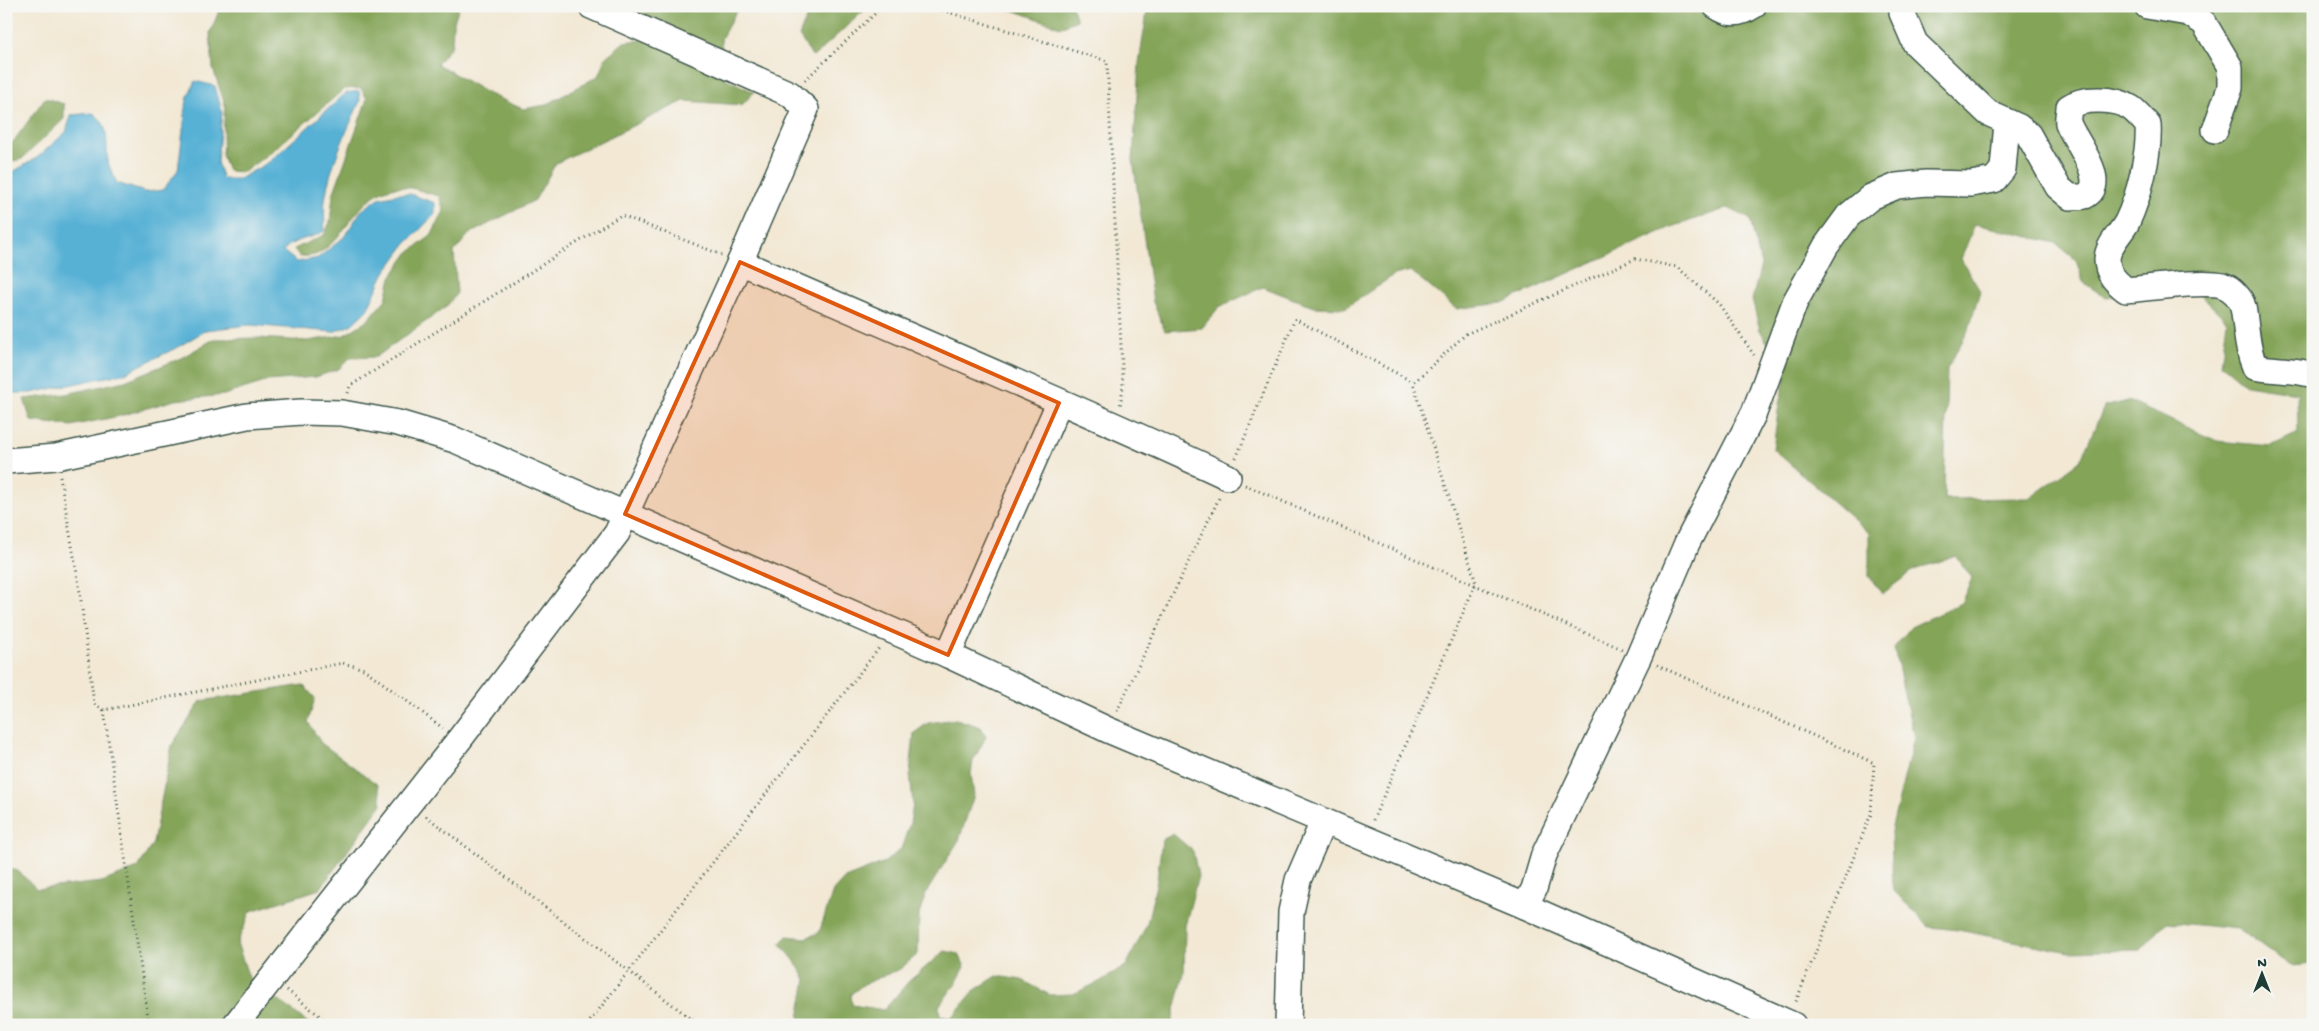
<svg xmlns="http://www.w3.org/2000/svg" width="2319" height="1031" font-family="'Gochi Hand',sans-serif">
<rect width="100%" height="100%" fill="#f6f6f2"/>
<filter id="ink" filterUnits="userSpaceOnUse"><feTurbulence type="fractalNoise" baseFrequency=".02" numOctaves="2"/><feDisplacementMap in="SourceGraphic" scale="10" xChannelSelector="R" yChannelSelector="G"/><feConvolveMatrix kernelMatrix="1 2 1 2 8 2 1 2 1" color-interpolation-filters="sRGB"/></filter>
<filter id="wash" filterUnits="userSpaceOnUse"><feTurbulence type="fractalNoise" baseFrequency=".0096" numOctaves="4" result="noise"/><feDisplacementMap in="SourceGraphic" scale="20" xChannelSelector="R" yChannelSelector="G"/><feGaussianBlur stdDeviation="1.12" result="paint"/><feColorMatrix in="noise" values="0 0 0 0 0 0 0 0 0 0 0 0 0 0 0 0 0 1.4 0 .05"/><feComposite in="paint" operator="in"/></filter>
<g filter="url(#wash)">
<rect width="100%" height="100%" fill="#f2e8d4"/>
<g fill="#84a459" stroke="#527046" fill-rule="evenodd">
<path d="M221,6h238l-6,19 -1,20 -15,19 52,30 34,15 23,-4 52,-29 8,-19 18,-15 17,-2 9,-17 -16,-17h105l-18,33 3,39 30,14 -12,13 -58,-4 -128,62 -21,37 -66,34 -15,18 3,41 -11,14 -70,50 -26,1 -11,11 -23,8 -48,4 -44,14 -49,5 -55,16 -49,10 -40,-5 -7,-22 42,-5 59,-13 56,-23 33,-19 44,-1 50,3 36,-6 23,-14 19,-22 5,-22 17,-24 23,-17 13,-25 -5,-15c-12,-3 -26,-9 -38,-9 -40,0 -52,49 -82,66 -5,3 -14,3 -19,4l-6,-8 30,-14 6,-13 3,-27 34,-96 -6,-11 -17,1 -68,59 -32,24 -16,-1 -6,-16 3,-51 -12,-35 -3,-36z"/>
<polygon points="811,6 869,6 813,57 799,36"/>
<polygon points="1002,6 1072,6 1077,20 1060,27"/>
<path d="M1148,6h1165v958l-22,2 -53,-37 -71,-7 -26,28 -72,2 -111,-22 -29,-3 -36,-37 -2,-59 23,-93 -20,-90 17,-21 50,-24 11,-25 -16,-22 -42,14 -32,24 -13,-18v-43l-96,-84 6,-45 7,-29 -26,-45 -8,-30 9,-35 -11,-46 -22,-11 -59,20 -167,75 -46,6 -45,-38 -17,4 -49,33 -31,-1 -51,-20 -44,20 -17,21 -37,3 -12,-29 -20,-142 6,-97zM1975,224l81,19 20,17 7,22 23,16 87,-10 34,33 -6,43 25,21 51,8 1,40 -27,13 -54,-5 -89,-40 -24,6 -24,54 -50,37 -86,1 3,-130 22,-40 11,-38 -19,-32z"/>
<polygon points="45,98 64,104 64,119 22,159 6,163 6,146 13,142"/>
<polygon points="303,685 315,698 308,722 321,743 378,785 382,804 320,889 251,911 237,943 249,978 311,1025 6,1025 6,868 18,871 37,889 102,882 138,868 153,843 172,745 201,701"/>
<polygon points="956,719 981,727 986,737 973,761 971,774 974,795 959,840 926,893 919,915 918,954 900,969 864,984 851,994 852,1005 884,1010 909,981 945,951 959,954 965,967 955,985 939,1006 940,1016 951,1018 975,990 997,976 1022,980 1050,995 1073,994 1099,982 1126,966 1147,924 1157,880 1162,840 1173,834 1193,851 1198,876 1185,926 1184,974 1171,1025 804,1025 799,1018 806,979 794,960 780,943 787,936 805,938 819,933 833,891 845,878 885,862 901,849 910,823 913,804 910,774 914,733 928,723"/>
</g>
<path fill="#57b1d5" stroke="#3b7784" d="M195,81l20,5 7,26 -5,50 6,17h16l30,-17 77,-69 13,-2 1,10c-14,32 -30,64 -35,99 -2,10 1,20 -1,31 -15,9 -30,7 -41,20l14,11 21,-4 26,-21 17,-26 18,-13 19,-4h12l25,9v11l-30,31 -21,29 -17,36 -16,15 -18,7 -84,-7 -43,5 -28,17 -53,26 -94,20h-25v-219l5,-1 27,-16 28,-25 5,-17 22,-2c18,12 12,28 15,47 1,8 6,16 9,23l28,9 18,-2 15,-20 9,-71z"/>
</g>
<g filter="url(#ink)">
<g fill="none" stroke-linecap="round" stroke-linejoin="round">
<defs>
<g id="minor">
<path d="M1716,6c13,9 23,9 37,0"/>
<path d="M1902,6v7l13,30 73,70 31,14 9,7 30,53 12,10c4,0 12,0 15,-1 26,-13 -12,-57 -17,-73 -1,-5 1,-11 1,-16 14,-10 47,-9 62,1 6,4 11,11 17,17 2,27 -9,72 -21,97 -7,13 -19,22 -20,37 0,15 9,23 19,31 24,-2 76,-10 96,-5 10,3 19,13 21,22 4,21 3,40 12,60 19,4 40,2 58,8"/>
<polyline points="2147,6 2188,13 2204,23 2230,67 2230,88 2215,130"/>
<path d="M740,262c163,72 327,140 488,215"/>
<polyline points="6,461 56,457 247,416 301,412 342,413 398,423 455,440 948,655 1108,730 1525,906 1793,1025"/>
<polyline points="948,655 1059,403"/>
<polyline points="1525,906 1534,889 1544,855 1639,656 1687,543 1754,413 1795,302 1826,246 1848,216 1871,197 1897,186 1926,183 1971,184 1994,180 2003,169 2007,123"/>
<polyline points="235,1025 459,740 617,533 740,262 806,109 790,94 591,6"/>
<polyline points="1288,1025 1291,912 1298,880 1323,822"/>
</g>
</defs>
<use href="#minor" stroke="#3f574c" stroke-width="28"/>
<g stroke="#3f574c" stroke-width="3" stroke-dasharray="1 4" stroke-linecap="butt">
<polyline points="928,6 1107,61 1123,387 1120,407"/>
<polyline points="805,80 883,6"/>
<polyline points="348,393 350,386 621,215 722,255"/>
<polyline points="1236,458 1295,319 1413,382"/>
<polyline points="60,477 79,585 94,704 104,710 343,663 364,669 443,728"/>
<polyline points="1245,485 1622,649"/>
<polyline points="1657,665 1874,763 1871,814 1795,1004"/>
<polyline points="104,710 149,1025"/>
<polyline points="1117,711 1220,496"/>
<polyline points="426,816 699,1025"/>
<polyline points="1373,820 1476,583 1413,383 1466,334 1635,259 1677,267 1719,304 1754,355"/>
<polyline points="287,990 331,1025"/>
<polyline points="587,1025 879,648"/>
</g>
<use href="#minor" stroke="#fff" stroke-width="25"/>
</g>
</g>
<path fill="#de580e" fill-opacity="0.2" stroke="#de580e" stroke-width="4" stroke-linejoin="round" d="M740,262l319,141 -111,252 -323,-141z"/>
<rect width="2319" height="1031" fill="none" stroke="#f6f6f2" stroke-width="25"/>
<g transform="translate(2262 974)" stroke="#f6f6f2" stroke-width="4" paint-order="stroke">
<path d="M0-4L9 19L0 12L-9 19Z" fill="#1f3d34"/>
<text y="-8" font-size="14" font-weight="bold" text-anchor="middle" fill="#1f3d34">N</text>
</g>
</svg>
